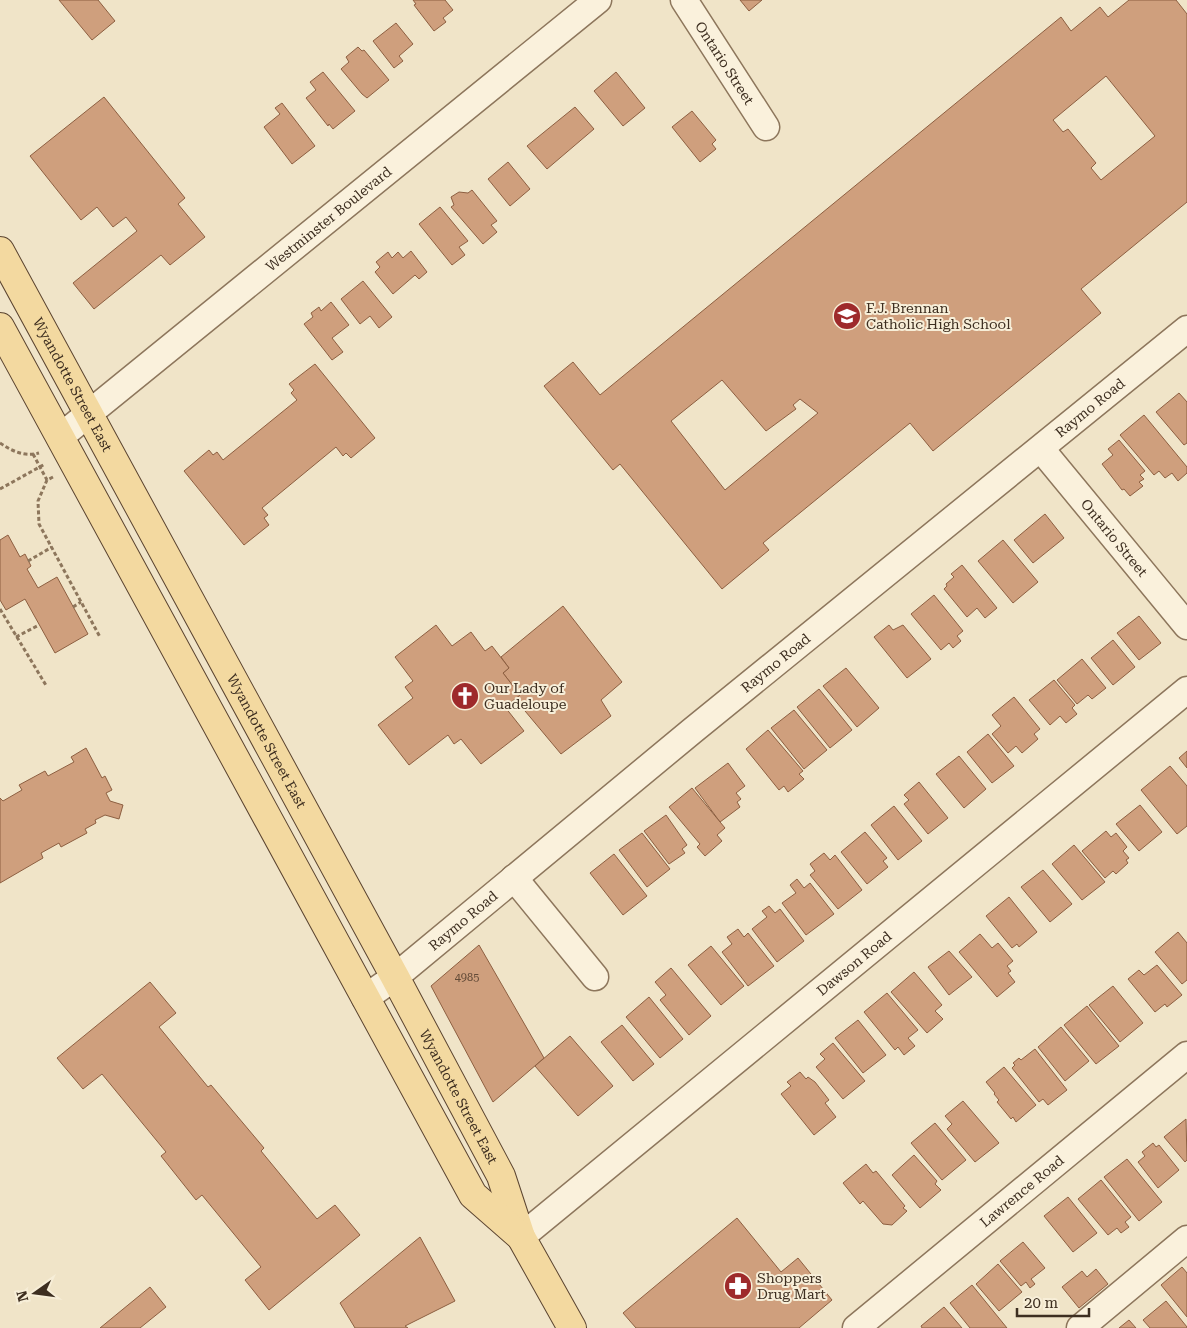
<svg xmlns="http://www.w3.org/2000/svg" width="1187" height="1328" font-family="'Roboto Serif',serif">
<rect width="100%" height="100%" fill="#f0e4c8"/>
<g fill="#cf9f7d" stroke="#8d5f41" fill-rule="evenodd">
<polygon points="59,0 98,0 115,21 92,40"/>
<polygon points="413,0 445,0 453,10 443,18 446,22 434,31 414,5 416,4"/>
<polygon points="740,0 762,0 749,11"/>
<path d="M1129,0h47l11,14v188l-106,87 20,24 -168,138 -23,-28 -147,120 6,7 -47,39 -102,-125 -7,6 -69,-84 29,-24 27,33 461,-378 10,14 29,-24 8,10zM1106,76l49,60 -54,44 -10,-12 5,-5 -28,-34 -5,3 -10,-12zM722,380l44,51 30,-22 -3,-4 7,-6 18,14 -93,77 -54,-69z"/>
<polygon points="396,23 413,44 399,56 403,61 394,68 373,41"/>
<polygon points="358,47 362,51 364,50 389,80 367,98 362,94 341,69 349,62 346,57"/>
<polygon points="323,72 355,111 333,129 329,124 328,126 306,98 316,90 310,82"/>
<polygon points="616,72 645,108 623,126 594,91"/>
<polygon points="104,97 185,198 178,204 205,237 170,265 161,255 94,309 73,283 137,231 126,217 113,227 97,207 81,220 30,156"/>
<polygon points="282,103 315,146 292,164 264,127 280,114 275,108"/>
<polygon points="575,107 594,129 547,169 527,146"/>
<polygon points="692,111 716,140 712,144 716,149 700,162 672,127"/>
<polygon points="508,162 530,189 510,206 488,179"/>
<polygon points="472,190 497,221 491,225 497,232 483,244 451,207 454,205 451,197 459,192 468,193"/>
<polygon points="440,207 468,241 459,247 465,255 452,265 419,224"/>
<polygon points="411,251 427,272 419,279 415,275 393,294 375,272 380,267 376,262 388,252 392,258 398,252 403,258"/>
<polygon points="363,281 392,317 379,328 370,316 360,324 341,299"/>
<polygon points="331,302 349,325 332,338 343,352 332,360 304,324 313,317 311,313 319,307 321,311"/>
<polygon points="315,364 375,438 351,458 346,453 343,456 336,447 262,508 268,515 264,518 269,525 244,545 184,471 209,450 213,455 217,452 223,460 297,400 291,393 294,390 289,384"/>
<polygon points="1179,393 1187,402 1187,443 1184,445 1156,412"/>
<polygon points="1144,415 1187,467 1187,473 1178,481 1172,473 1165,478 1159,471 1154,475 1120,435"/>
<polygon points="1119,440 1145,471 1140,475 1144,479 1139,482 1143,486 1130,496 1124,489 1122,490 1102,464 1113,455 1108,449"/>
<polygon points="1045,514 1064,538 1033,563 1014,540"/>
<polygon points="8,535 20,557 25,554 31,566 27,569 38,588 57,577 88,634 55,653 25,599 6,610 0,600 0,540"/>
<polygon points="1003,540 1038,582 1013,603 978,561"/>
<polygon points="962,565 997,608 985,618 977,608 967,617 944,589 947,586 946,584 954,577 951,574"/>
<polygon points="934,595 963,631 957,636 961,641 953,648 949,643 941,650 911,614"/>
<polygon points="563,606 622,682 601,700 611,716 561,754 515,699 520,695 503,673 509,668 501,657"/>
<polygon points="1139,616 1161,643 1139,660 1117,633"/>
<polygon points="436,625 452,646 471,632 485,651 492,646 509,668 503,673 520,695 505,707 524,731 481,764 461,739 454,744 448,735 409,765 378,725 413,698 405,687 413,681 395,657"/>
<polygon points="889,625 893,630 903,625 931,659 907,678 874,637"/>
<polygon points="1113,640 1135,667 1113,685 1091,658"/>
<polygon points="1082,659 1106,688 1092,699 1088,695 1077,704 1057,680"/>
<polygon points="846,668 879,708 857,727 823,686"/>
<polygon points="1054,680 1075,705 1072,708 1077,714 1066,723 1060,716 1050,725 1029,700"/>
<polygon points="819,689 852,730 830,748 797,707"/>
<polygon points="1014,697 1040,729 1034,734 1038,739 1022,753 1016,746 1008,753 992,734 1001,726 992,715"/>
<polygon points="794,710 827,750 804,769 771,728"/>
<polygon points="768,730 803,771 799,774 804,779 788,792 784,786 779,790 746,749"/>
<polygon points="988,734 1014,766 992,783 967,752"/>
<polygon points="86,748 102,778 105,776 112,790 106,793 110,801 123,805 119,819 105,815 95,820 96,823 85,829 87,833 61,847 59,843 41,853 43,858 0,883 0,798 3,801 22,790 19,785 45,771 48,776 74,762 71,757"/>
<polygon points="1187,751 1187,768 1179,758"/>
<polygon points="959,756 986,789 964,808 936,774"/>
<polygon points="728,763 745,786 736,793 741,799 737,802 740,807 720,822 695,788"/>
<polygon points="1170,766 1187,786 1187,826 1177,834 1141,790"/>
<polygon points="919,782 948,818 928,834 904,804 909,800 904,795"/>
<polygon points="692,788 725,828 717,835 722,841 705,856 697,847 700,844 669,807"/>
<polygon points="1140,805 1162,832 1139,851 1116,824"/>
<polygon points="894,806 922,841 898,860 871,825"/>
<polygon points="666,815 687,845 682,849 685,853 669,864 644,831"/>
<polygon points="1106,831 1111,837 1116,833 1127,847 1123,851 1129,858 1126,860 1128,863 1116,874 1113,871 1105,878 1082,851"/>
<polygon points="865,832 887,858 883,861 888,867 867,884 841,852"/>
<polygon points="642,833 670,869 647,887 619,850"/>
<polygon points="1074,845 1105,882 1082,900 1052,864"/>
<polygon points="824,853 830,860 835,855 862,890 838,909 810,875 815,871 810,864"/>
<polygon points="614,854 647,896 623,915 590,873"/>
<polygon points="1043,870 1072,904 1050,922 1021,887"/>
<polygon points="797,879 804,888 810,883 834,914 806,935 782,903 796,893 790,885"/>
<polygon points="1009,897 1037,932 1019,947 1017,944 1012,948 986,916"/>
<polygon points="769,906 775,913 780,909 804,941 777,962 752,929 767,917 762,911"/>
<polygon points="738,929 744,937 748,933 774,966 748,986 722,952 732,944 727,937"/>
<polygon points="1178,932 1187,943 1187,980 1182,984 1155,952"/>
<polygon points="980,934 992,948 998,943 1013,961 1007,966 1011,971 1008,973 1015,982 997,997 959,952"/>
<polygon points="479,945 544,1058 493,1102 431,986"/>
<polygon points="711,946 744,986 721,1005 688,965"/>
<polygon points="949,951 972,977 949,995 928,967"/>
<polygon points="1157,965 1182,995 1167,1007 1165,1004 1155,1012 1128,979 1139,970 1144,975"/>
<polygon points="671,968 711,1016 689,1035 660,1000 666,995 655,982"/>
<polygon points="914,972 942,1005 935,1011 943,1019 927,1033 891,992"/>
<polygon points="150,982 176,1013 159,1027 208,1087 211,1085 264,1148 261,1151 317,1219 335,1205 360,1235 269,1310 245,1280 261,1267 202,1195 196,1200 161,1156 166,1152 102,1074 83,1089 57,1058"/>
<polygon points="1113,986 1143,1023 1120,1042 1089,1005"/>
<polygon points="887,993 918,1030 908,1038 915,1046 904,1055 898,1047 895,1050 864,1012"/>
<polygon points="649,997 683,1039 660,1058 626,1017"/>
<polygon points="1087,1006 1119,1046 1096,1064 1064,1025"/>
<polygon points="858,1020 886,1055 863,1073 835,1038"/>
<polygon points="622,1025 654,1064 633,1081 601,1042"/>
<polygon points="1061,1027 1089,1061 1065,1081 1038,1047"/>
<polygon points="570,1036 613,1086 578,1116 535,1066"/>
<polygon points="833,1043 865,1081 843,1099 816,1067 825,1059 820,1054"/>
<polygon points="1035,1049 1067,1090 1048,1105 1043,1099 1039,1102 1012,1068 1015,1065 1013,1063 1019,1058 1021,1060"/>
<polygon points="1004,1067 1036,1105 1016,1122 1013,1117 1011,1119 997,1102 999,1100 994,1094 995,1093 986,1082"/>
<polygon points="800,1072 806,1079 808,1077 815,1082 829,1100 825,1103 836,1117 814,1135 781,1094 791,1086 787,1082"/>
<polygon points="963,1101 999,1143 975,1162 947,1129 952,1124 945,1116"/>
<polygon points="1186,1119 1187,1160 1185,1162 1164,1137"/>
<polygon points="935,1123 966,1160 942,1180 911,1143"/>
<polygon points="1153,1143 1156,1147 1159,1145 1179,1170 1158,1188 1138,1162 1145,1156 1142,1152"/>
<polygon points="914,1155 937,1181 935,1184 941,1190 920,1208 892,1175"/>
<polygon points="1127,1159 1162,1202 1139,1221 1104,1177"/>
<polygon points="866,1164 873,1173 876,1171 905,1206 903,1208 907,1211 892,1225 883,1224 863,1201 860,1204 843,1183"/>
<polygon points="1101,1180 1131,1217 1125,1222 1129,1227 1121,1233 1117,1228 1108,1235 1078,1199"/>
<polygon points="1068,1197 1097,1233 1073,1252 1044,1216"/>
<polygon points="737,1218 781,1272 798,1258 832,1300 799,1328 636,1328 623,1313"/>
<polygon points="420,1237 455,1301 405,1326 408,1328 355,1328 340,1303"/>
<polygon points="1023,1242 1045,1268 1031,1279 1035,1284 1030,1288 1026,1282 1021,1286 1000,1261"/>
<polygon points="998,1264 1022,1292 999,1311 976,1284"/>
<polygon points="1182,1267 1187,1273 1187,1317 1161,1285"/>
<polygon points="1096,1269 1108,1284 1079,1308 1062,1287 1082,1271 1087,1277"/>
<polygon points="972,1285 1007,1328 970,1328 950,1303"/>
<polygon points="150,1287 166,1307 140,1328 100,1328"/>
<polygon points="1166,1301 1187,1327 1187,1328 1150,1328 1143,1320"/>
<polygon points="944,1307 962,1328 922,1328 921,1326"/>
<polygon points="1129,1320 1136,1328 1119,1328"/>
</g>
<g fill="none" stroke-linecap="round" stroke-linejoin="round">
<defs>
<g id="minor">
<path id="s1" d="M684,0l82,127"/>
<path id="s2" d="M60,437l538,-437"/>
<path id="s3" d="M1041,449l146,177"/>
<polyline points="514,878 595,977"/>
<path id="s4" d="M365,998l30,-21 297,-246 495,-402"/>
<path id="s5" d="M521,1237l666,-547"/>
<path id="s6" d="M856,1328l331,-273"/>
<polyline points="1080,1328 1187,1239"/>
</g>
<g id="major">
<path id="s7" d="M0,251l395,726 106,199 20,61 51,91"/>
<polyline points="0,327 473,1195 521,1237"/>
</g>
</defs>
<use href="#minor" stroke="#8d765c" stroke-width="29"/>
<use href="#major" stroke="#5b4430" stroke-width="30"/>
<g stroke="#8d765c" stroke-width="3" stroke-dasharray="4 2.5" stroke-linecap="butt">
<path d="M0,443c12,8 24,14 39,10"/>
<polyline points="33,454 47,480"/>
<polyline points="53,477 47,480 38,501 39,524 100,637"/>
<polyline points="0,489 45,464"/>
<polyline points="28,561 52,547"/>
<polyline points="73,607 81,602"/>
<polyline points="0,609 47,687"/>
<polyline points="16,637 39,625"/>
</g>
<use href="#minor" stroke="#faf1dc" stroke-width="26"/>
<use href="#major" stroke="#f3d9a0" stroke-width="28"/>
</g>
<defs>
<symbol id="school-disc" viewBox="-11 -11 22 22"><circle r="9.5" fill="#9e2a2b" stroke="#f7eed8"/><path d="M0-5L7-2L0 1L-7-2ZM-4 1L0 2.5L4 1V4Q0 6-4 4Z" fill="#fff"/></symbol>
<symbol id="church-disc" viewBox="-11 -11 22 22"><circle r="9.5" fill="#9e2a2b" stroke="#f7eed8"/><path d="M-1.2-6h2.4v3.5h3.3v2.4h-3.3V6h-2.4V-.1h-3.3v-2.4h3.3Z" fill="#fff"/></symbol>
<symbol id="pharmacy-disc" viewBox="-11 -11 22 22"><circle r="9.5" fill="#9e2a2b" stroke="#f7eed8"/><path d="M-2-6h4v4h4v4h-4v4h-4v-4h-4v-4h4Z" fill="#fff"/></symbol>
</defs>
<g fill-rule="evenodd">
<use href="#school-disc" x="831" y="300" width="32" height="32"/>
<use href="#church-disc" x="449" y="680" width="32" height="32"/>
<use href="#pharmacy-disc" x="722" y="1270" width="32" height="32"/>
</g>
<g text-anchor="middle" stroke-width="4" stroke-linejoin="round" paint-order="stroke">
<g font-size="11" fill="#624a37">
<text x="467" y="981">4985</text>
</g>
<g font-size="14" fill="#3d2e20" stroke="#f7eed8">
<text dy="5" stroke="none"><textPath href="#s1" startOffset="75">Ontario Street</textPath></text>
<text dy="5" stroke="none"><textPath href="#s2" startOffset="346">Westminster Boulevard</textPath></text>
<text dy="5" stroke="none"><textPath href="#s7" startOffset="152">Wyandotte Street East</textPath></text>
<text dy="5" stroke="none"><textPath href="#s4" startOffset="935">Raymo Road</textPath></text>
<text dy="5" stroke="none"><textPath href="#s3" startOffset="115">Ontario Street</textPath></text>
<text dy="5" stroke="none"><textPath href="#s4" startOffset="530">Raymo Road</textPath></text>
<text dy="5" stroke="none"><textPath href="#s7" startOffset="558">Wyandotte Street East</textPath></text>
<text dy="5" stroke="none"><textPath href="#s4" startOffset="125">Raymo Road</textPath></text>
<text dy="5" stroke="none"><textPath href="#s5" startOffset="431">Dawson Road</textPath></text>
<text dy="5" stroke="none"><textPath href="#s7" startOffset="962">Wyandotte Street East</textPath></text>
<text dy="5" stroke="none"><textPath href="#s6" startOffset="215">Lawrence Road</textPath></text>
</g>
<g font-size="14" fill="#3d2e20" stroke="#f7eed8" text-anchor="start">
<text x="866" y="313">F.J. Brennan<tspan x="866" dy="16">Catholic High School</tspan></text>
<text x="484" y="693">Our Lady of<tspan x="484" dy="16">Guadeloupe</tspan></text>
<text x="757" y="1283">Shoppers<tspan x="757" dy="16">Drug Mart</tspan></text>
</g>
</g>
<g transform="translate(35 1293) rotate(256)" stroke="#f7eed8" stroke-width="4" paint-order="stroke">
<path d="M0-4L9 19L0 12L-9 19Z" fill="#3d2e20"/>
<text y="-8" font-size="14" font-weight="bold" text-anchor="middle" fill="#3d2e20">N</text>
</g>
<path d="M1017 1308v8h72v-8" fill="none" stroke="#3d2e20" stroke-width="2.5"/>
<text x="1024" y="1308" font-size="15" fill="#3d2e20" stroke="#f7eed8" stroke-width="4" paint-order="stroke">20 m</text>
</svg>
